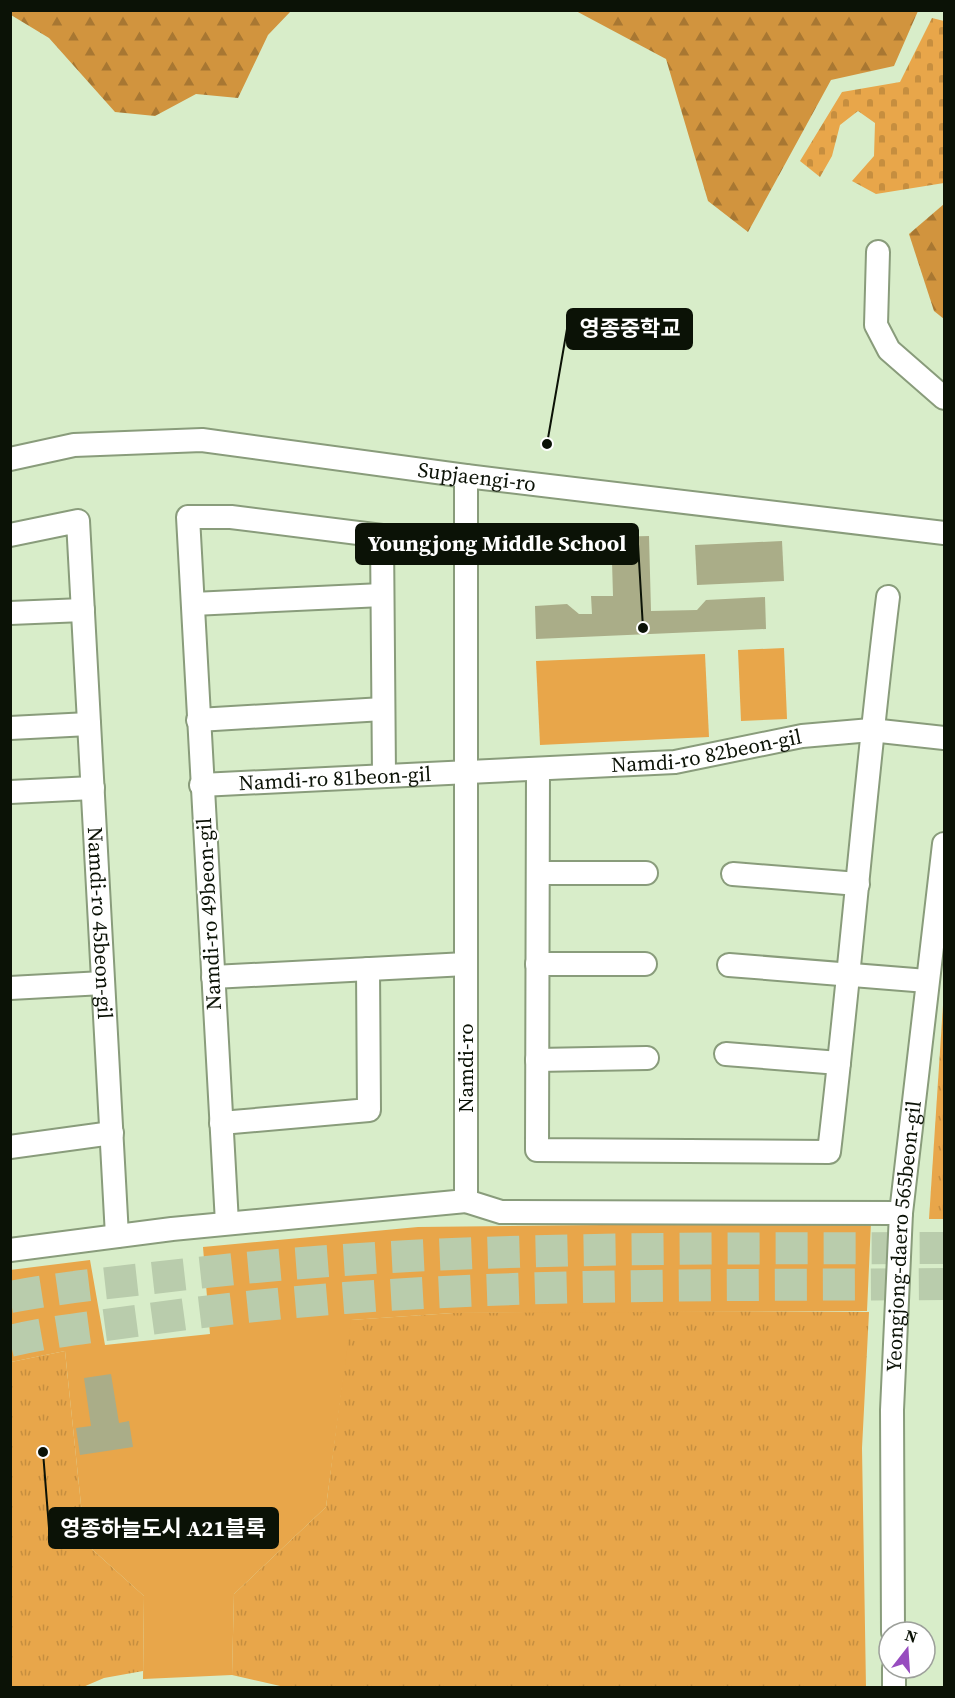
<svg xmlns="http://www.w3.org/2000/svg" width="955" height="1698" font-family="'Source Serif 4','Noto Sans KR',serif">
<defs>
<pattern id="grass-tufts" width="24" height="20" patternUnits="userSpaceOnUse" patternTransform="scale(1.5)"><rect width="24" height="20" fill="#e8a64a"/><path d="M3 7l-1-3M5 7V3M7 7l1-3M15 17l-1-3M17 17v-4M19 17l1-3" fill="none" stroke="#c68e3f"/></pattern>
<pattern id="forest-firs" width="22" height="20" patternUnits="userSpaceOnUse" patternTransform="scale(1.5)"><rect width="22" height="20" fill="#d1943e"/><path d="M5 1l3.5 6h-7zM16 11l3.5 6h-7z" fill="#a87732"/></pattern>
<pattern id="cemetery-stones" width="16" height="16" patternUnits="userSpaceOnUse" patternTransform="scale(1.5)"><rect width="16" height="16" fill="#e8a64a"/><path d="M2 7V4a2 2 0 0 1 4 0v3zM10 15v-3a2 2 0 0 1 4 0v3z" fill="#c68e3f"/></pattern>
</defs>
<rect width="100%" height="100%" fill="#d8edc9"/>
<g fill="url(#grass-tufts)">
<polygon points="944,999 944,1219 929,1219 943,1005"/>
<polygon points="603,1311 869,1312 862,1448 866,1687 289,1688 232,1675 234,1594 326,1507 350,1320 453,1313"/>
<polygon points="65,1351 85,1543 144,1596 143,1671 104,1678 83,1687 11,1688 11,1362"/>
</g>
<g fill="url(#forest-firs)">
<polygon points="10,11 11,10 291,11 268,35 238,98 196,94 155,116 115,112 49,38 11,15"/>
<polygon points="576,11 918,11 894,66 831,80 748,232 708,201 666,59"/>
<polygon points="944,204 944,319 934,311 909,234"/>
</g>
<polygon fill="url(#cemetery-stones)" points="932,18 944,21 944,183 876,194 852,181 874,156 875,123 858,111 840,125 832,156 820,177 800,161 842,92 900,82"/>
<g fill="#e8a64a">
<polygon points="784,648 787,719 741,721 738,650"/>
<polygon points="705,654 709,737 540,745 536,661"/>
<polygon points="871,1222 867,1311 453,1313 351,1320 326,1507 234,1594 232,1675 143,1679 144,1596 85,1543 65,1351 11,1362 10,1270 90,1260 105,1345 210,1334 203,1247 418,1227"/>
</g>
<g fill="#aaad88">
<polygon points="612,528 612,537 649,536 651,611 697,610 706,600 765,597 766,629 536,639 535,606 567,604 579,614 592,614 591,596 613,596 612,561 533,563 532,542 563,542 563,529"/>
<polygon points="782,541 784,581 697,585 695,545"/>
<polygon points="111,1374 119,1423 129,1421 133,1447 80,1455 76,1428 91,1426 84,1378"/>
</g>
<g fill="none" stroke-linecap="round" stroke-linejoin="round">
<g stroke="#b9ccac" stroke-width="32" stroke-dasharray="32 16" stroke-linecap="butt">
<path d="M10,1297c59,-11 119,-16 178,-23 251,-29 504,-25 756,-26"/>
<path d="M10,1341c46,-11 94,-15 140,-22 263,-38 530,-33 794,-35"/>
</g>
<defs>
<g id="minor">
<polyline points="878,252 876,325 889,350 944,398"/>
<path id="s1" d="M10,459l64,-14 128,-5 264,36 478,57"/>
<path id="s2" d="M10,535l68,-14 39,715"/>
<polyline points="193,604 382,595"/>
<polyline points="10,613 83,610"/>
<polyline points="198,720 383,709"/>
<polyline points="10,728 89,724"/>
<path d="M538,769l-1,381 292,2c22,-185 36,-370 59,-555"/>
<path id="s3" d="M201,785l474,-23 127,-26 69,-6 73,8"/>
<polyline points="10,792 93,788"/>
<polyline points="538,873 646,873"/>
<polyline points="733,874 858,884"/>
<polyline points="537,964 645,964"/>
<polyline points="729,965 927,981"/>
<polyline points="213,977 466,964"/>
<polyline points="10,988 103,983"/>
<polyline points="726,1054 839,1063"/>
<polyline points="537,1060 647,1058"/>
<polyline points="221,1123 369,1110 368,969"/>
<polyline points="10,1147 112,1133"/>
<polyline points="466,1201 501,1212 901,1213"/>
<polyline points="227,1223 188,517 231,517 382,536 384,775"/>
<polyline points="10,1250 172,1229 466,1201 466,476"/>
<path id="s4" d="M893,1632l-1,-222 9,-197 43,-369"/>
<polyline points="894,1668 894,1688"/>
</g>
</defs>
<use href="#minor" stroke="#899c7b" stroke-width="26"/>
<use href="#minor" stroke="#fff" stroke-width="22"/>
</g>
<g text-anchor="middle" stroke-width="4.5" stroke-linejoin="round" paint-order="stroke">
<g font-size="21" fill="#0b1206" stroke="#fff">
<text dy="7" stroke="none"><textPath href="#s1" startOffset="471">Supjaengi-ro</textPath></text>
<text dy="7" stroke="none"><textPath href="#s3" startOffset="507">Namdi-ro 82beon-gil</textPath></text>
<text dy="7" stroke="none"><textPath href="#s3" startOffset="134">Namdi-ro 81beon-gil</textPath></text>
<text transform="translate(209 914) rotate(-93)" y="7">Namdi-ro 49beon-gil</text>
<text dy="7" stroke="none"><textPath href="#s2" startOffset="472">Namdi-ro 45beon-gil</textPath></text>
<text transform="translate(466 1068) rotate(-90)" y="7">Namdi-ro</text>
<text dy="7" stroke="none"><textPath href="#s4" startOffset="396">Yeongjong-daero 565beon-gil</textPath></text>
</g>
</g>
<path fill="none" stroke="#0b1206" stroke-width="2" d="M547 444L567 329M643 628L638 544M43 1452L49 1528"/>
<g fill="#0b1206" stroke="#fff" stroke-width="2">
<circle cx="547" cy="444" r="6"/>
<circle cx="643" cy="628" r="6"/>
<circle cx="43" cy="1452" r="6"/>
</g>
<g fill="#0b1206" stroke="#0b1206" stroke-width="2">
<rect x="567" y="309" width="125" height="40" rx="6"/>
<rect x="356" y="524" width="282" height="40" rx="6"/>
<rect x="49" y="1508" width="229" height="40" rx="6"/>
</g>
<g font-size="22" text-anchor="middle" font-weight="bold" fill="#fff">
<text x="630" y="336">영종중학교</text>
<text x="497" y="551">Youngjong Middle School</text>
<text x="163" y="1536">영종하늘도시 A21블록</text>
</g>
<rect width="955" height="1698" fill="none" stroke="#0b1206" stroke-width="24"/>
<g transform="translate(907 1650) rotate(17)"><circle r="28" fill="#ffffff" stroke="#9da09b" stroke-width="1.5"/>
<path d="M0-4.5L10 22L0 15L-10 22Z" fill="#974cbf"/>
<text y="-9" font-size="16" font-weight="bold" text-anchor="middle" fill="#0b1206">N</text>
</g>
</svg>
